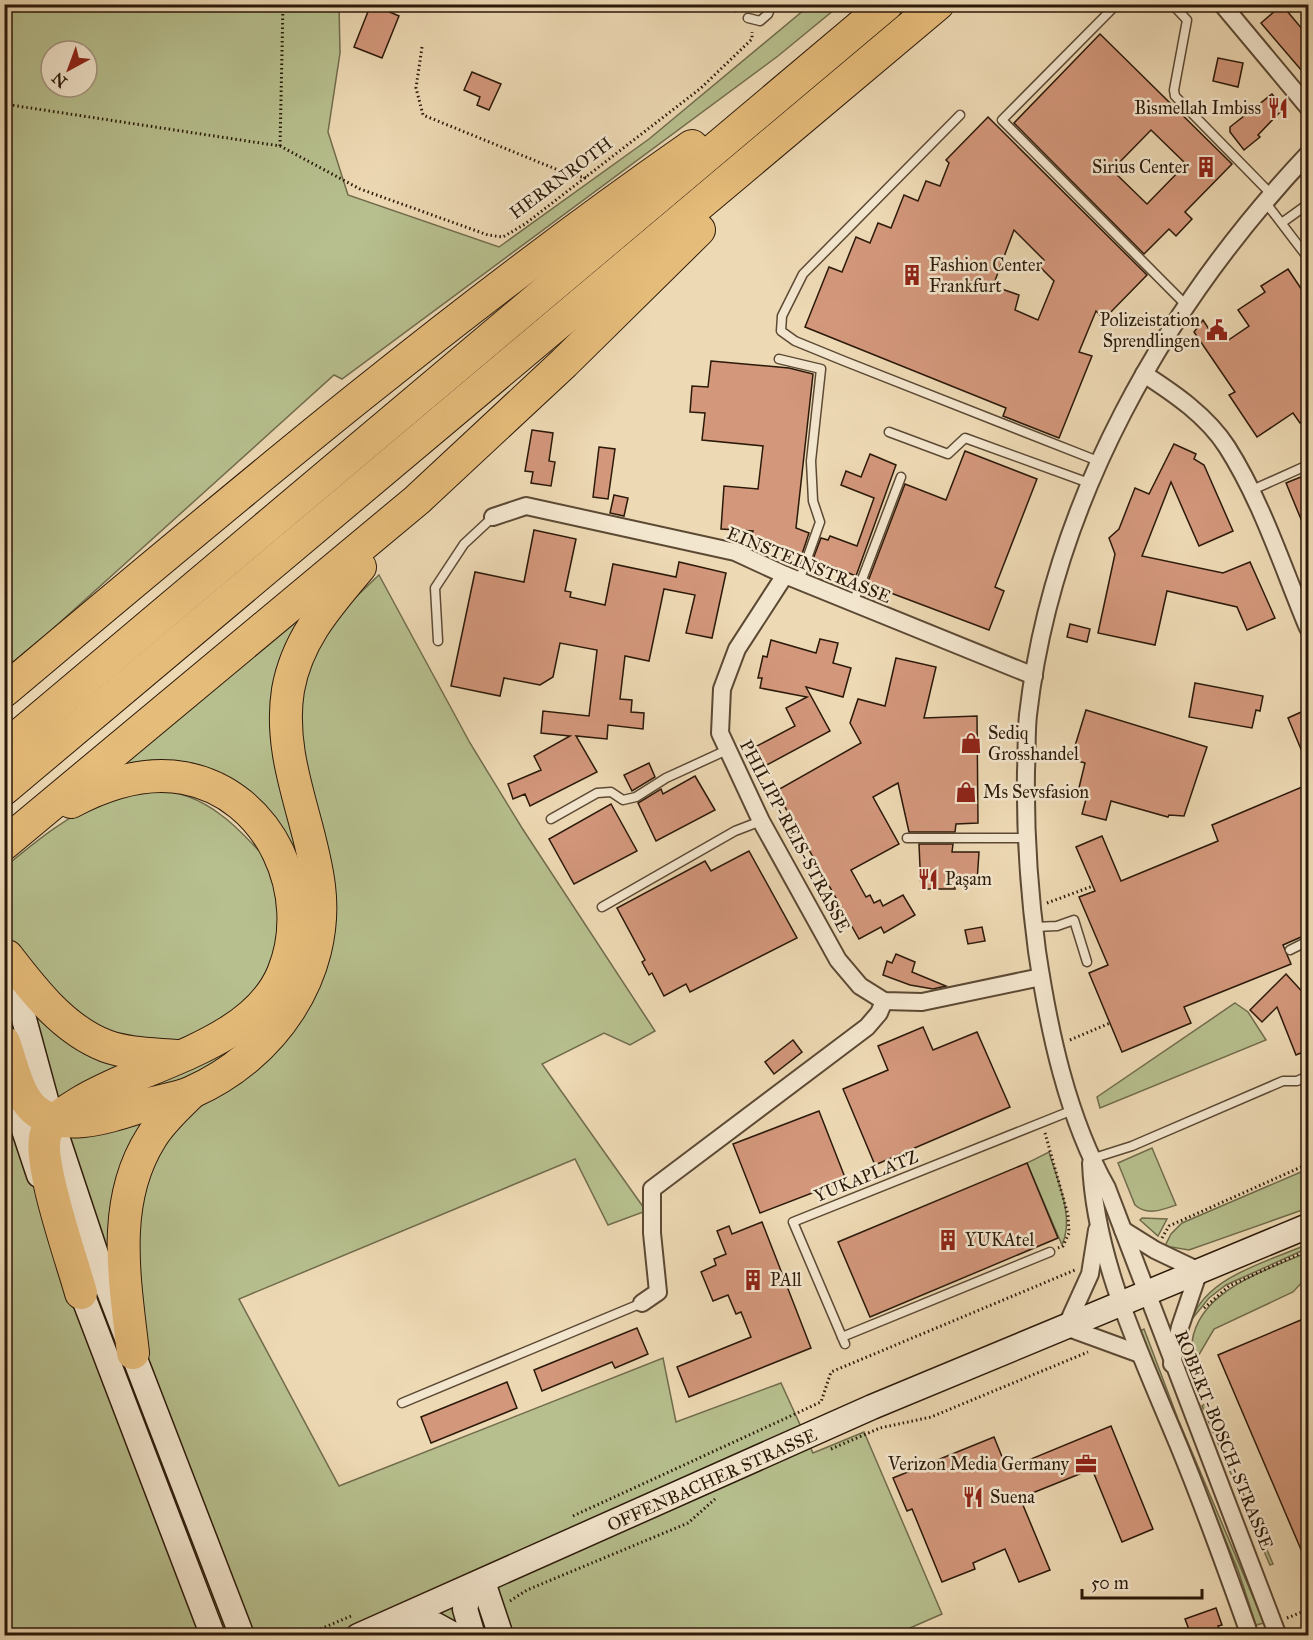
<svg xmlns="http://www.w3.org/2000/svg" width="1313" height="1640" font-family="'IM FELL Great Primer',serif">
<rect width="100%" height="100%" fill="#edd9b4"/>
<filter id="stains"><feTurbulence type="fractalNoise" baseFrequency=".00333" numOctaves="4"/><feColorMatrix values="0 0 0 0 .2 0 0 0 0 .09 0 0 0 0 .02 0 0 0 .5 -.17"/></filter>
<radialGradient id="worn" r=".72"><stop offset=".6" stop-color="#630" stop-opacity="0"/><stop offset="1" stop-color="#630" stop-opacity=".3"/></radialGradient>
<g fill="#b7bf8e" stroke="#716c4c" stroke-width="1.5" fill-rule="evenodd">
<path d="M5,5h334l1,48 -12,79 20,63 151,52 150,-108 161,-134h30l-62,51 -436,323 -8,-4 -329,297zM51,51h36v36h-36z"/>
<path d="M379,575l91,168 52,85 133,203 -25,14 -26,-12 -62,31 104,147 -38,14 -33,-66 -336,140 100,187 324,-128 13,64 105,-39 32,70 51,-21 78,182 -39,17 1,5h-899v-769c61,-51 138,-112 216,-52 17,12 32,30 47,45l-18,-55 -145,-28 194,-163 2,3 -3,108 6,-50 14,-42z"/>
<polygon points="1235,1003 1248,1012 1266,1040 1100,1108 1097,1097"/>
<path d="M1152,1148l24,57c-14,5 -29,11 -41,0l-17,-42z"/>
<path d="M1049,1152c8,28 26,65 13,93l-35,-82z"/>
<polygon points="1308,1169 1308,1208 1189,1250 1165,1246 1171,1234 1182,1223"/>
<polygon points="1142,1218 1167,1219 1158,1236 1140,1220"/>
<path d="M1308,1244v4l-82,37 -17,13 -17,21c15,-43 78,-58 116,-75z"/>
<path d="M1308,1252v24l-15,16 -79,37 -17,29h-5c-7,-64 71,-86 116,-106z"/>
<polygon points="1144,1329 1178,1419 1264,1623 1256,1625 1238,1570 1138,1332"/>
<polygon points="1205,1404 1273,1564 1270,1565 1202,1406"/>
</g>
<g fill="#d3977b" stroke="#2b1909" stroke-width="1.5" fill-rule="evenodd">
<polygon points="371,4 399,16 382,58 354,47"/>
<polygon points="1282,5 1308,36 1308,78 1261,23"/>
<path d="M1100,34l132,130 -47,48 7,7 -16,17 -7,-7 -25,25 -130,-131zM1151,130l35,34 -39,40 -35,-34z"/>
<polygon points="1218,58 1243,63 1238,87 1213,81"/>
<polygon points="472,72 501,84 489,110 477,105 480,97 464,90"/>
<polygon points="1272,94 1283,109 1258,135 1260,137 1244,150 1230,132 1230,127"/>
<path d="M988,117l159,158 -43,44 -8,-8 -17,41 13,4 -33,82 -56,-22 3,-8 -201,-81 24,-60 13,5 14,-35 14,6 8,-20 13,5 13,-33 14,6 8,-20 14,5 9,-23 -3,-3zM1014,230l30,30 -5,6 15,15 -16,39 -23,-10 4,-15 -26,-9z"/>
<polygon points="1288,269 1308,299 1308,418 1300,423 1293,413 1257,437 1229,395 1235,392 1194,332 1203,320 1212,334 1219,329 1227,341 1249,326 1238,310 1265,292 1261,286"/>
<polygon points="711,361 789,368 813,374 796,528 809,533 801,557 751,537 753,531 721,529 724,486 758,489 763,446 702,440 705,413 690,412 692,386 708,387"/>
<polygon points="532,430 553,433 549,461 555,462 551,486 531,483 533,472 525,471"/>
<polygon points="1174,444 1196,454 1194,459 1204,465 1233,531 1199,546 1171,482 1142,556 1223,573 1250,562 1275,618 1247,630 1237,607 1167,591 1155,645 1098,633 1115,554 1109,538 1119,529 1135,488 1149,494"/>
<polygon points="599,447 615,449 608,499 593,497"/>
<polygon points="965,451 1037,479 995,587 1004,591 989,630 867,584 905,484 946,500"/>
<polygon points="870,454 896,465 856,576 813,559 821,538 828,540 830,536 857,546 874,498 841,485 846,471 861,477"/>
<polygon points="1308,474 1308,536 1286,483"/>
<polygon points="614,495 628,498 624,516 610,513"/>
<polygon points="534,530 576,539 565,591 571,592 570,597 605,605 613,564 676,577 679,562 726,573 712,638 686,633 695,595 664,589 649,661 625,656 620,699 632,700 631,712 644,713 643,729 608,725 607,739 576,736 597,772 530,806 525,794 513,799 508,784 541,770 534,756 570,736 541,733 543,711 589,716 597,650 560,643 553,677 540,685 504,678 500,696 451,686 475,572 524,582"/>
<polygon points="1070,624 1090,629 1087,642 1067,637"/>
<polygon points="820,639 838,643 833,663 851,668 843,697 806,687 830,731 765,766 755,747 795,726 786,708 807,697 760,688 762,678 758,678 763,656 767,657 771,640 816,653"/>
<polygon points="896,658 936,667 924,718 977,716 978,823 956,824 955,832 909,832 898,783 873,797 899,844 851,870 866,897 870,895 874,903 880,900 883,906 903,895 915,915 884,933 881,927 859,939 776,791 861,743 850,723 858,699 885,706"/>
<polygon points="1195,683 1263,696 1260,711 1256,710 1252,728 1189,717"/>
<polygon points="1308,709 1308,766 1288,718"/>
<polygon points="1086,710 1207,747 1184,816 1169,815 1168,817 1111,801 1106,820 1082,814 1086,799 1077,796 1085,763 1071,759"/>
<polygon points="649,763 655,777 632,791 624,775"/>
<polygon points="695,776 715,810 656,841 638,803 661,789 663,794"/>
<polygon points="1302,787 1308,802 1308,934 1283,945 1291,964 1184,1007 1191,1023 1122,1052 1089,973 1108,965 1079,897 1095,891 1076,847 1102,836 1121,881 1218,841 1212,825"/>
<polygon points="611,804 637,851 574,884 549,839"/>
<polygon points="919,844 953,844 952,852 979,852 977,882 955,883 955,889 921,889"/>
<polygon points="749,851 797,938 690,992 686,984 664,996 652,973 649,975 642,962 645,960 617,908 705,861 711,871"/>
<polygon points="982,927 985,941 968,944 965,930"/>
<polygon points="896,954 915,962 912,972 946,986 933,989 910,985 883,975 887,961 892,963"/>
<polygon points="1286,974 1308,998 1308,1050 1296,1055 1277,1007 1262,1022 1250,1010"/>
<polygon points="923,1027 933,1050 977,1032 1010,1107 875,1165 843,1089 888,1070 878,1046"/>
<polygon points="793,1040 802,1052 774,1074 765,1062"/>
<polygon points="819,1111 846,1180 760,1213 733,1144"/>
<polygon points="1027,1163 1058,1238 870,1317 838,1242"/>
<polygon points="762,1222 811,1348 689,1397 677,1367 751,1337 741,1312 736,1314 728,1295 713,1301 701,1272 716,1265 714,1259 726,1254 717,1231 729,1226 732,1234"/>
<polygon points="1308,1317 1308,1566 1218,1355"/>
<polygon points="637,1328 648,1354 615,1368 612,1362 542,1391 534,1370"/>
<polygon points="507,1382 517,1408 431,1443 421,1417"/>
<polygon points="1111,1426 1153,1529 1122,1542 1092,1469 1020,1498 1050,1570 1019,1582 1005,1549 973,1563 975,1569 942,1582 912,1509 907,1511 893,1478 994,1437 1007,1469"/>
<polygon points="1216,1608 1222,1625 1218,1626 1222,1635 1191,1635 1185,1619"/>
</g>
<g fill="none" stroke-linecap="round" stroke-linejoin="round">
<defs>
<g id="lane">
<polyline points="1117,4 1002,120 1188,307"/>
<polyline points="1172,4 1187,20 1174,90 1175,96 1272,195"/>
<polyline points="748,18 760,21 768,14 772,4"/>
<polyline points="960,115 803,274 782,316 781,331 795,341 844,361 1098,461"/>
<polyline points="1266,203 1308,258"/>
<polyline points="1283,222 1308,204"/>
<polyline points="779,359 821,369 811,461 813,501 820,522 799,581"/>
<polyline points="889,432 948,454 965,438 1089,483"/>
<polyline points="1250,491 1308,465"/>
<polyline points="853,603 901,477"/>
<polyline points="438,641 435,588 464,544 493,517"/>
<polyline points="551,819 597,793 611,792 623,800 636,797 666,778 727,750"/>
<polyline points="907,838 1025,838"/>
<polyline points="602,907 735,831 761,821"/>
<polyline points="1034,927 1057,926 1074,920 1087,962"/>
<polyline points="1290,950 1308,941"/>
<polyline points="1091,1159 1132,1146 1283,1081 1297,1081 1308,1076"/>
<polyline points="842,1337 1050,1252"/>
<polyline points="845,1344 793,1222 1073,1110"/>
<polyline points="402,1403 642,1303"/>
</g>
<g id="street">
<polyline points="1222,4 1308,107"/>
<path d="M1144,374c31,20 63,42 83,73 35,55 56,121 81,181"/>
<polyline points="493,517 526,506 735,552 785,575 1034,676"/>
<polyline points="785,575 737,649 722,689 720,733 761,821 838,960 860,986 884,1001 922,1002 1041,977"/>
<path d="M1091,1163c4,98 50,191 87,281 26,63 49,127 72,192"/>
<polyline points="1097,1230 1090,1274 1066,1327 1140,1354"/>
<polyline points="1123,1230 1155,1250 1199,1271 1180,1327 1172,1364"/>
<polyline points="642,1303 658,1292 652,1233 652,1189 867,1027 879,1013 884,1001"/>
<path d="M1278,1636l-171,-448c-40,-71 -58,-157 -70,-237 -8,-60 -12,-119 -11,-180 1,-18 0,-38 2,-56 24,-211 136,-408 280,-561"/>
</g>
<g id="secondary">
<polyline points="9,964 52,1122 105,1281 242,1636"/>
<polyline points="9,1085 39,1175"/>
<polyline points="76,1278 213,1636"/>
<polyline points="483,1582 501,1636"/>
<polyline points="471,1587 465,1609 473,1636"/>
<polyline points="396,1622 436,1625 456,1636"/>
<polyline points="358,1636 872,1407 1308,1226"/>
</g>
<g id="highway">
<path d="M4,691c224,-188 448,-378 688,-545"/>
<polyline points="4,748 887,4"/>
<polyline points="4,789 938,4"/>
<path d="M71,802c34,-18 74,-31 113,-24 87,16 131,117 99,195 -30,73 -140,91 -202,129 -13,8 -27,16 -34,29 -13,24 26,132 34,162"/>
<polyline points="4,844 417,500 564,363 699,230"/>
<path d="M7,956c27,35 57,74 99,90 22,8 47,8 70,10"/>
<path d="M4,1042c16,47 19,85 79,79 22,-2 44,-10 66,-17 14,-4 30,-6 43,-12 80,-35 138,-117 127,-206 -8,-66 -42,-127 -31,-196 9,-51 40,-85 72,-123"/>
<path d="M133,1353c-8,-72 -23,-150 18,-215 10,-17 26,-31 40,-45"/>
</g>
</defs>
<use href="#lane" stroke="#5c4934" stroke-width="11"/>
<use href="#street" stroke="#5c4934" stroke-width="20"/>
<use href="#secondary" stroke="#2b1909" stroke-width="27"/>
<use href="#highway" stroke="#2b1909" stroke-width="34"/>
<g stroke="#2b1909" stroke-width="3" stroke-dasharray="1.5 3" stroke-linecap="butt">
<polyline points="723,4 737,12"/>
<polyline points="422,47 416,88 423,115 568,174 587,178"/>
<polyline points="4,104 280,146 360,189 488,235 503,237 525,224 701,88 752,39 752,32"/>
<polyline points="280,146 283,4"/>
<polyline points="1047,903 1093,886"/>
<polyline points="1070,1040 1110,1023"/>
<polyline points="1045,1133 1068,1215 1069,1233 1063,1246 1058,1248"/>
<polyline points="1162,1238 1169,1226 1308,1164"/>
<polyline points="1204,1308 1229,1286 1308,1250"/>
<polyline points="831,1449 880,1428 931,1417 1088,1352"/>
<polyline points="573,1516 821,1402 831,1372 1075,1270"/>
<polyline points="510,1601 527,1590 688,1523 715,1499"/>
<polyline points="1287,1618 1307,1610"/>
<polyline points="304,1636 351,1616"/>
</g>
<use href="#lane" stroke="#f3e6ce" stroke-width="8"/>
<use href="#street" stroke="#f3e6ce" stroke-width="16"/>
<use href="#secondary" stroke="#f3e6ce" stroke-width="24"/>
<use href="#highway" stroke="#e6bc7a" stroke-width="32"/>
</g>
<defs>
<symbol id="restaurant-bare" viewBox="-9 -9 18 18"><path d="M-5-6h1v4h1v-4h1v4h1v-4h1v5L-1.5 .5V6h-2V.5L-5-1ZM5-6V6H3V1.5H1.5Q1.5-4 5-6Z" fill="#8f2418" stroke="#f3e6ce" stroke-width="2.5" paint-order="stroke"/></symbol>
<symbol id="building-bare" viewBox="-9 -9 18 18"><path d="M-4-6H4V6H1V3H-1V6H-4ZM-2.5-4.3h1.7v1.8h-1.7ZM.8-4.3h1.7v1.8H.8ZM-2.5-1h1.7V.8h-1.7ZM.8-1h1.7V.8H.8Z" fill="#8f2418" stroke="#f3e6ce" stroke-width="2.5" paint-order="stroke"/></symbol>
<symbol id="civic-bare" viewBox="-9 -9 18 18"><path d="M-.6-6.5H3V-4.5H.6V-3L4-1V1h2V6H-6V1h2V-1L-.6-3ZM-1.2 2.5V6h2.4V2.5Z" fill="#8f2418" stroke="#f3e6ce" stroke-width="2.5" paint-order="stroke"/></symbol>
<symbol id="shop-bare" viewBox="-9 -9 18 18"><path d="M-5-2.5h2.3a2.7 3.5 0 0 1 5.4 0H5L5.5 6h-11ZM-1.5-2.5h3a1.5 2.3 0 0 0-3 0Z" fill="#8f2418" stroke="#f3e6ce" stroke-width="2.5" paint-order="stroke"/></symbol>
<symbol id="office-bare" viewBox="-9 -9 18 18"><path d="M-6-3h4V-5.5h4V-3h4V5H-6ZM-1-4.5V-3h2v-1.5ZM-6 0V1H6V0Z" fill="#8f2418" stroke="#f3e6ce" stroke-width="2.5" paint-order="stroke"/></symbol>
</defs>
<g fill-rule="evenodd">
<use href="#restaurant-bare" x="1263" y="93" width="30" height="30"/>
<use href="#building-bare" x="1191" y="152" width="30" height="30"/>
<use href="#building-bare" x="897" y="260" width="30" height="30"/>
<use href="#civic-bare" x="1202" y="315" width="30" height="30"/>
<use href="#shop-bare" x="956" y="728" width="30" height="30"/>
<use href="#shop-bare" x="951" y="777" width="30" height="30"/>
<use href="#restaurant-bare" x="913" y="864" width="30" height="30"/>
<use href="#building-bare" x="933" y="1225" width="30" height="30"/>
<use href="#building-bare" x="738" y="1265" width="30" height="30"/>
<use href="#office-bare" x="1071" y="1449" width="30" height="30"/>
<use href="#restaurant-bare" x="958" y="1482" width="30" height="30"/>
</g>
<g text-anchor="middle" stroke-width="5" stroke-linejoin="round" paint-order="stroke">
<g font-size="18" fill="#2b1909" stroke="#f3e6ce" text-anchor="start">
<text x="1261" y="114" text-anchor="end">Bismellah Imbiss</text>
<text x="1189" y="173" text-anchor="end">Sirius Center</text>
<text x="929" y="271">Fashion Center<tspan x="929" dy="21">Frankfurt</tspan></text>
<text x="1200" y="326" text-anchor="end">Polizeistation<tspan x="1200" dy="21">Sprendlingen</tspan></text>
<text x="988" y="739">Sediq<tspan x="988" dy="21">Grosshandel</tspan></text>
<text x="983" y="798">Ms Sevsfasion</text>
<text x="945" y="885">Paşam</text>
<text x="965" y="1246">YUKAtel</text>
<text x="770" y="1286">PAll</text>
<text x="1069" y="1470" text-anchor="end">Verizon Media Germany</text>
<text x="990" y="1503">Suena</text>
</g>
<g font-size="18" fill="#2b1909" stroke="#f3e6ce">
<text transform="translate(561 178) rotate(-37)" y="6">HERRNROTH</text>
<text transform="translate(809 565) rotate(22)" y="6">EINSTEINSTRASSE</text>
<text transform="translate(795 836) rotate(62)" y="6">PHILIPP-REIS-STRASSE</text>
<text transform="translate(866 1176) rotate(-22)" y="6">YUKAPLATZ</text>
<text transform="translate(1224 1440) rotate(68)" y="6">ROBERT-BOSCH-STRASSE</text>
<text transform="translate(712 1480) rotate(-24)" y="6">OFFENBACHER STRASSE</text>
</g>
</g>
<rect width="1313" height="1640" fill="none" stroke="#edd9b4" stroke-width="24"/>
<rect x="6" y="6" width="1301" height="1628" fill="none" stroke="#2b1909" stroke-width="3"/>
<rect x="12" y="12" width="1289" height="1616" fill="none" stroke="#2b1909" stroke-width="1.5"/>
<g transform="translate(69 69) rotate(221)"><circle r="28" fill="#f3e6ce" stroke="#a3947f" stroke-width="1.5"/>
<path d="M0-4.5L10 22L0 15L-10 22Z" fill="#8f2418"/>
<text y="-9" font-size="16" font-weight="bold" text-anchor="middle" fill="#2b1909">N</text>
</g>
<path d="M1082 1589v9h120v-9" fill="none" stroke="#2b1909" stroke-width="3"/>
<text x="1091" y="1589" font-size="18" fill="#2b1909" stroke="#f3e6ce" stroke-width="4.5" paint-order="stroke">50 m</text>
<rect width="100%" height="100%" filter="url(#stains)"/>
<rect width="100%" height="100%" fill="url(#worn)"/>
</svg>
